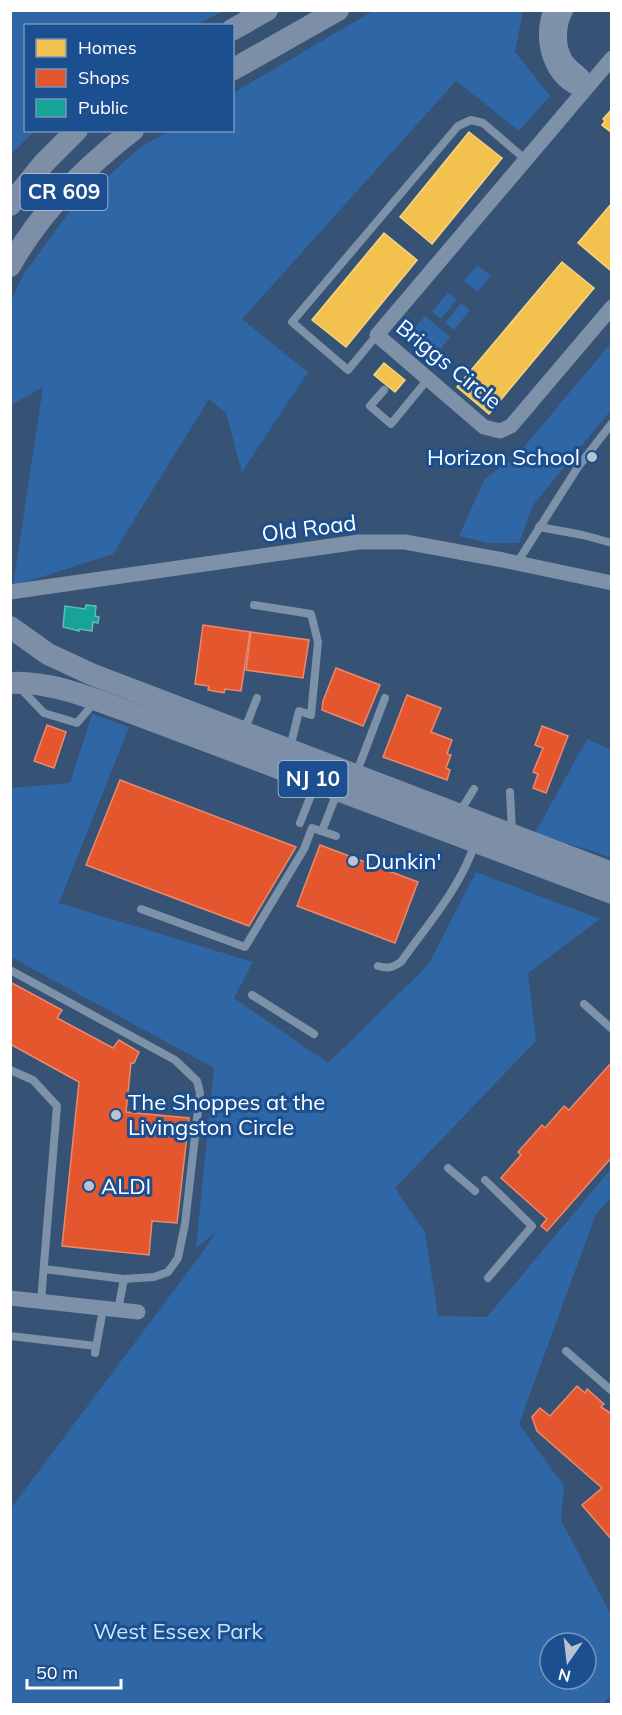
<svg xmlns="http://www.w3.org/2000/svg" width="622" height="1715" font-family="Mulish,sans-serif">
<rect width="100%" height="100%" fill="#365274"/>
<g fill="#2f66a5" fill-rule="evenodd">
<polygon points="11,10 223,10 223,11 196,25 26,26 26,130 35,131 11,154"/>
<polygon points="373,11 523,11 515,52 550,96 519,131 456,81 242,319 308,372 242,472 226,413 209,399 113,554 13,586 43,387 11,405 10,301 24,274 69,212 139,148 169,131 232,130 233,93"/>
<polygon points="477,265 491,276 478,292 464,281"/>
<polygon points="448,292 457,299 441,319 432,312"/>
<polygon points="461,303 470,310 454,330 445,323"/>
<polygon points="425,316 450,337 432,360 406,338"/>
<polygon points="611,343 611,410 533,505 519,543 488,543 459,536 485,478 514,459"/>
<path d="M92,714l37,13 -70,176 194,59 -19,36 94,65 100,-98 48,-93 124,47 -72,54 8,68 -141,147 30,44 13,84 49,1 124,-148v29l-15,16 -77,210 45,62 -3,34 50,95v80l-9,9h-591v-196l188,-251 18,-26 -21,17 18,-180 -203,-111v-169l59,-5zM550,1643h36v36h-36z"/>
<path d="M587,739l24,11v108c-25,-11 -51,-15 -76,-25z"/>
</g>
<g fill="#f2c14e" stroke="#f6d483" stroke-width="1.5">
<polygon points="612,109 612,133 602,125 605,121 603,119"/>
<polygon points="469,132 502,158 432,244 400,217"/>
<polygon points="612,203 612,268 610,270 578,243"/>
<polygon points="384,233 417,260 346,347 312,320"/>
<polygon points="562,262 594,288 489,414 457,387"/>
<polygon points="384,363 405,380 395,392 374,375"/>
</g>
<g fill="#e4572e" stroke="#ec896d" stroke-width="1.5">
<polygon points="203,625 250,632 241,691 225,689 224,693 208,690 209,686 195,684"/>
<polygon points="251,632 309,640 303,678 246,670"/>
<polygon points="336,668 380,685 363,726 322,710 323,701"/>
<polygon points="407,695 441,708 431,732 452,740 447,754 451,755 446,768 450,770 447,780 383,757"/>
<polygon points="47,725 66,732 54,768 34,761"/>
<polygon points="542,726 568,736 546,793 533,788 538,774 533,772 543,748 535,745"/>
<polygon points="120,780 296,847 249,926 86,865"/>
<polygon points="320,845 418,882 395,943 297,906"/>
<polygon points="10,982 62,1010 57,1018 113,1048 119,1040 139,1052 134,1063 131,1063 126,1112 189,1118 177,1223 152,1221 149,1255 62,1246 79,1082 10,1044"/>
<polygon points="612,1062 612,1157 547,1231 541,1226 547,1219 501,1178 521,1155 518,1152 542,1125 545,1128 564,1106 569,1110"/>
<polygon points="577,1386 585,1393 587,1389 604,1404 601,1407 612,1414 612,1540 582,1505 602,1488 537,1431 532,1417 540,1408 550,1416"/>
</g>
<polygon fill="#17a398" stroke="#5dbfb7" stroke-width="1.5" points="86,605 96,606 95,616 99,617 98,623 93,622 92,631 79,629 79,631 63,627 65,606 85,609"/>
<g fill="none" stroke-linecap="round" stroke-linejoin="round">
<g stroke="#7d92a8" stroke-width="8">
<polyline points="377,335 348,370 292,322 458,126 471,120 483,123 525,159"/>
<polyline points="384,390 370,406 391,424 428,379"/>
<polyline points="539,527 583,535 612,543"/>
<polyline points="517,563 578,467 612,423"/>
<polyline points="254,605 311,614 318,642 311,715 299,711 290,748"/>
<polyline points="20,688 44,713 77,723 94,703"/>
<polyline points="244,731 257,698"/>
<polyline points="356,774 385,698"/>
<polyline points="510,792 512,831"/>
<polyline points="459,813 474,789"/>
<polyline points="300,823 315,785"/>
<polyline points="322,831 337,793"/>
<polyline points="141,909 245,947 304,849 312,828 336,836"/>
<path d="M378,966c9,3 14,2 23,-4 26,-37 60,-75 74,-119"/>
<polyline points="10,970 175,1060 197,1081 200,1093 185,1224 178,1258 168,1272 154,1277 124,1279 44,1269"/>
<polyline points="252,995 314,1034"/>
<polyline points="584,1004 612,1029"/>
<polyline points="10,1070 33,1080 57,1106 41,1301"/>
<polyline points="448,1168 475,1191"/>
<polyline points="485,1180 532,1226 488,1278"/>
<polyline points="118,1310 124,1279"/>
<polyline points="10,1336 96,1346"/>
<polyline points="566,1351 612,1391"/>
<polyline points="95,1353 103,1309"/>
</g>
<g stroke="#7d92a8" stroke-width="15">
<path d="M551,10c-12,29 0,73 33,80"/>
<path d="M566,10c-8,14 -9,35 -1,49 3,6 12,12 18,18l1,13"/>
<polyline points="612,58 377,335 484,427 500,431 511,426 612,307"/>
<polyline points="10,592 359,542 405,542 503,560 612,583"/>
<polyline points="10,1298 138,1312"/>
</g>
<g stroke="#7d8ea7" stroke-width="22">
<polyline points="232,30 267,10"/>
<polyline points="232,70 338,10"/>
<polyline points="10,205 44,163 77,130"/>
<path d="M10,266c30,-54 74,-98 123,-136"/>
<polyline points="10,627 48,654 91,674 612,873"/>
<path d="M10,683c40,-2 78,14 114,27l488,183"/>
</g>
</g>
<g fill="#b9c2ce" stroke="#1b4f8f" stroke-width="2">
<circle cx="592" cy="457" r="6"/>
<circle cx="353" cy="861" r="6"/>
<circle cx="116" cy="1115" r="6"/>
<circle cx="89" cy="1186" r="6"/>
</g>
<g text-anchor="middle" stroke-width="6" stroke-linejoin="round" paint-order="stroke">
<g fill="#1b4f8f" stroke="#bbcadd" stroke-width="1.5">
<rect x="20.5" y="174" width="87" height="36" rx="4.5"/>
<rect x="278.5" y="761" width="69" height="36" rx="4.5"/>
</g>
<g font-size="21" font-weight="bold" fill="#fff">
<text x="64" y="199">CR 609</text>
<text x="313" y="786">NJ 10</text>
</g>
<g font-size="22" fill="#fff" stroke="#1b4f8f">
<text transform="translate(449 364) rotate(39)" y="8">Briggs Circle</text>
<text transform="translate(309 528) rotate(-7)" y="8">Old Road</text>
</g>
<g font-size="22" fill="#fff" stroke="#1b4f8f" text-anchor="start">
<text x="580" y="465" text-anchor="end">Horizon School</text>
<text x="365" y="869">Dunkin'</text>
<text x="128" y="1110">The Shoppes at the<tspan x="128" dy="25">Livingston Circle</tspan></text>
<text x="101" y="1194">ALDI</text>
</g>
<g font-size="22" fill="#cfe3fa" stroke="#1b4f8f">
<text x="178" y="1639">West Essex Park</text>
</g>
</g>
<rect width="622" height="1715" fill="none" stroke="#ffffff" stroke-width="24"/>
<rect x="24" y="24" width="210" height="108" fill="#1b4f8f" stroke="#7695bc" stroke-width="1.5"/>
<rect x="36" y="39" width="30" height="18" fill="#f2c14e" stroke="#7695bc" stroke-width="1.5"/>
<text x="78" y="54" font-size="18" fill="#ffffff">Homes</text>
<rect x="36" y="69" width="30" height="18" fill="#e4572e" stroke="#7695bc" stroke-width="1.5"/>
<text x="78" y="84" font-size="18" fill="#ffffff">Shops</text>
<rect x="36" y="99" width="30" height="18" fill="#17a398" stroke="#7695bc" stroke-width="1.5"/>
<text x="78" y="114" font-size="18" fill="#ffffff">Public</text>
<g transform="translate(568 1661) rotate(194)"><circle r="28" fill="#1b4f8f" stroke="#7695bc" stroke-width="1.5"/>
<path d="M0-4.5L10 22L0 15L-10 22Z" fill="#b9c2ce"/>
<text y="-9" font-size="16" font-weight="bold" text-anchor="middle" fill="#ffffff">N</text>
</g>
<path d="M27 1679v9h94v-9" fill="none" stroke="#ffffff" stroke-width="3"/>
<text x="36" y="1679" font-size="18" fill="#ffffff" stroke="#1b4f8f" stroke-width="4.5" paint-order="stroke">50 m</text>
</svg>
